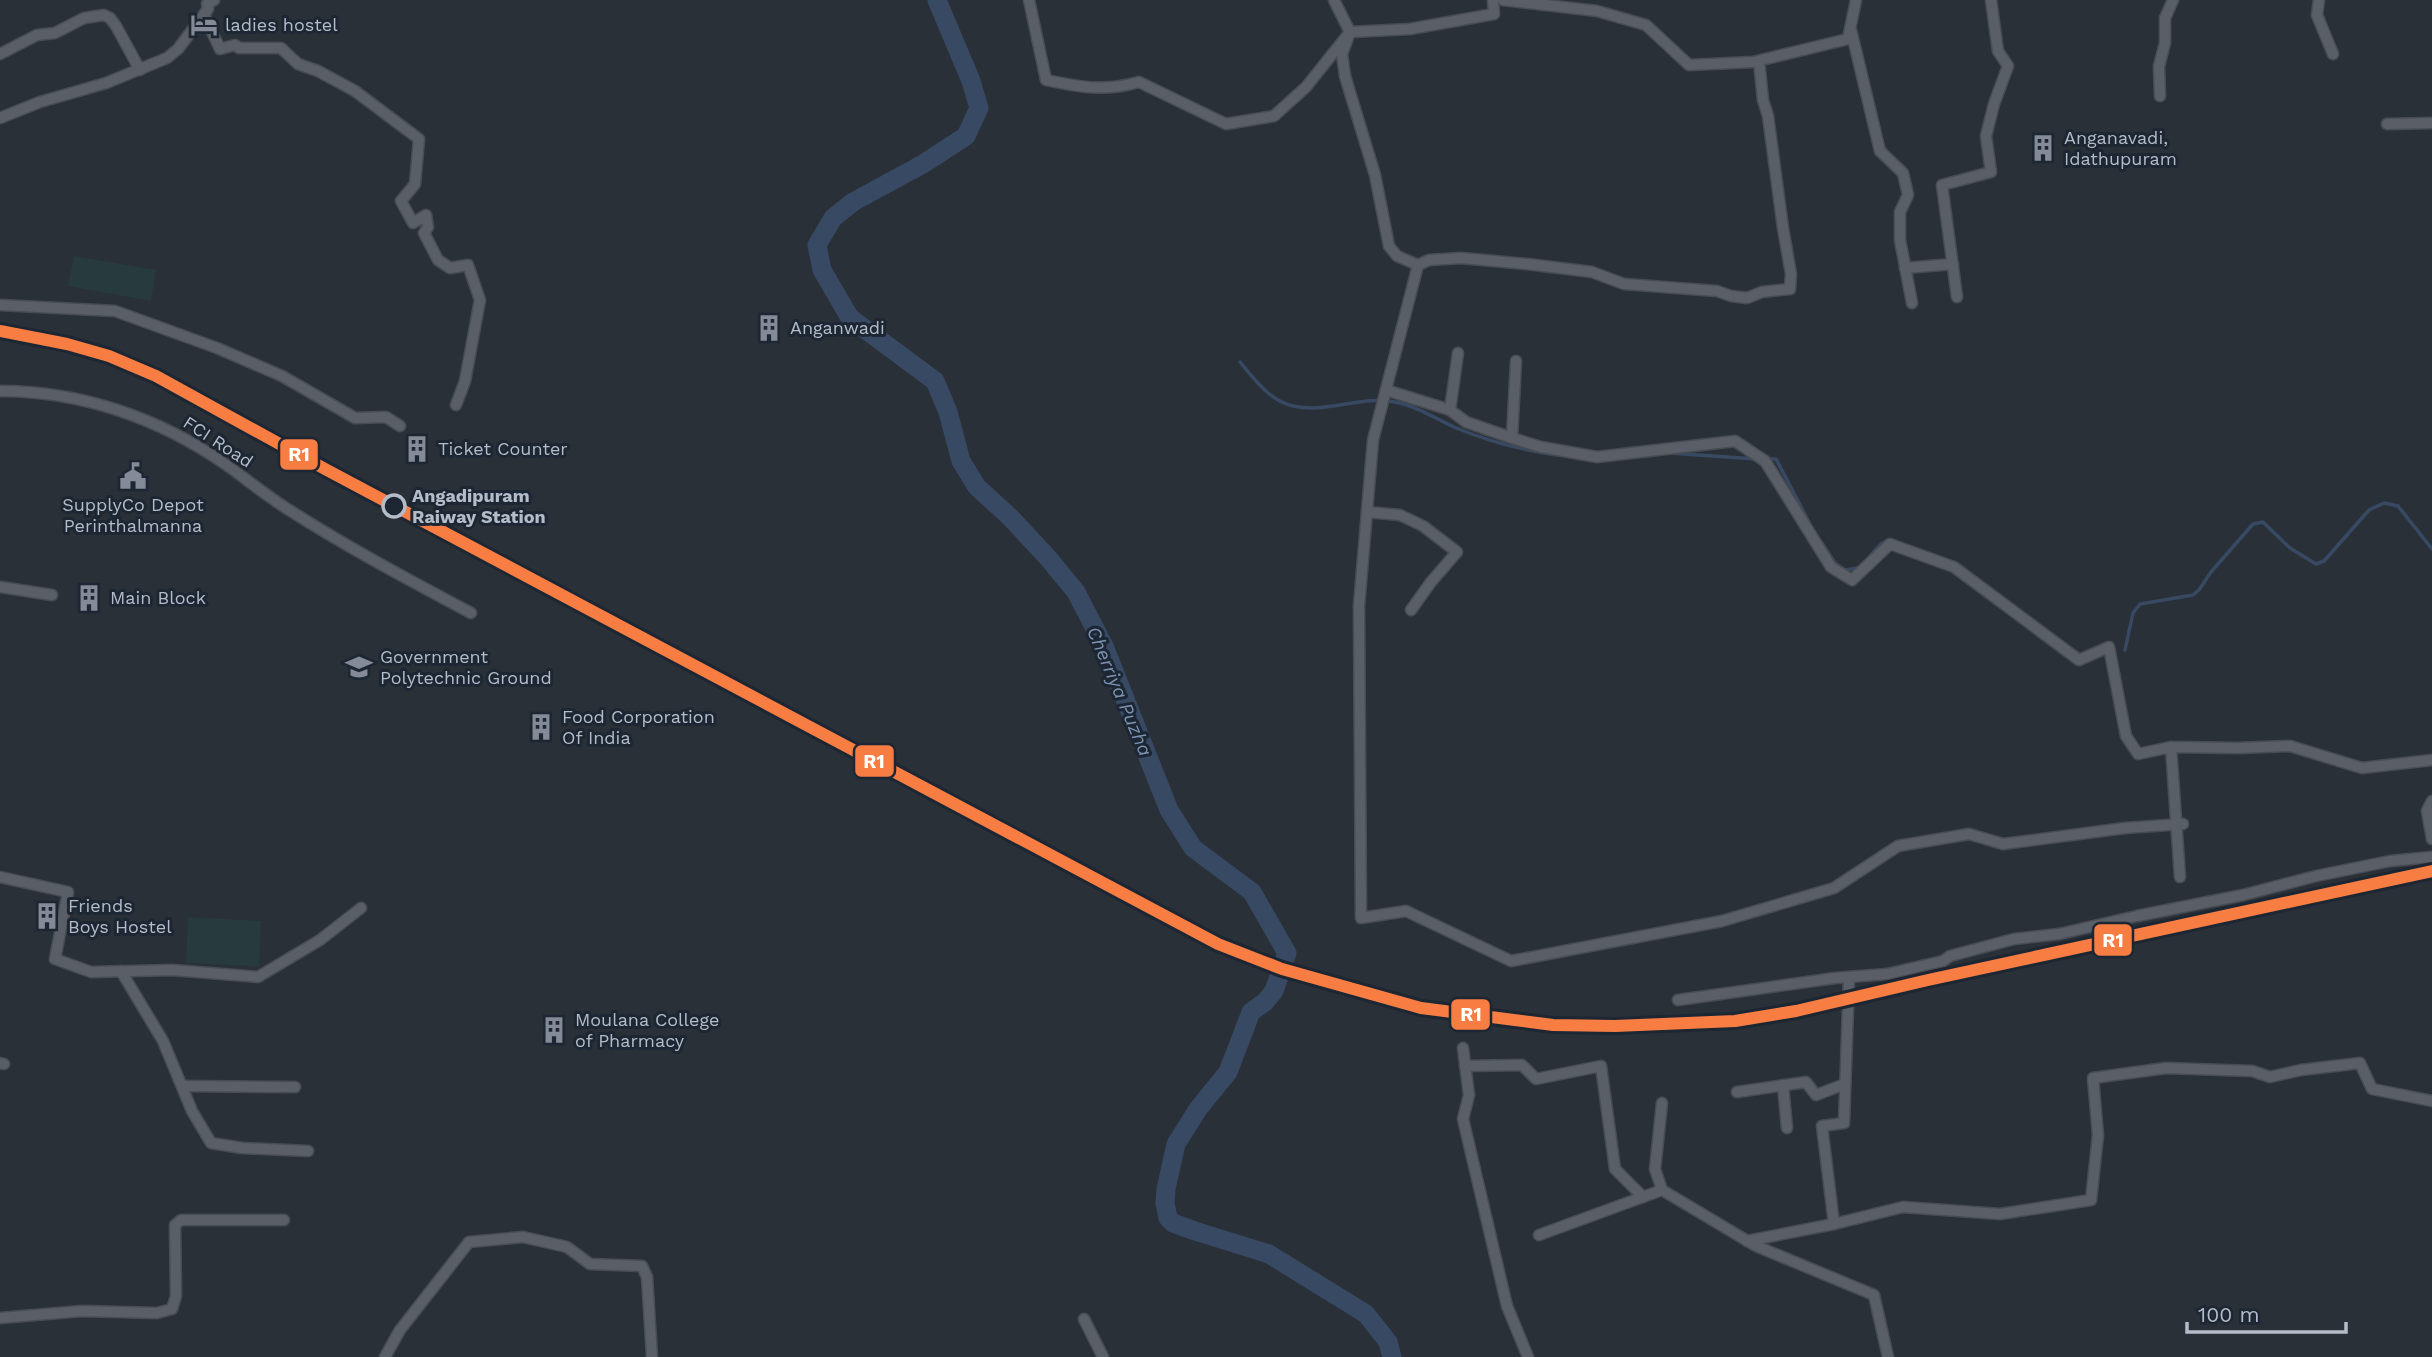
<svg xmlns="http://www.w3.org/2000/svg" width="2432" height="1357" font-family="'Work Sans',sans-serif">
<rect width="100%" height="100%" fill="#2a3038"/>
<g fill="#273a3e">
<polygon points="74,256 156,270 151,301 68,286"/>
<polygon points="188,917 261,921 259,966 186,963"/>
</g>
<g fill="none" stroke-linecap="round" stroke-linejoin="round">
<g stroke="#384963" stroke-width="3.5">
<path d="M1240,362c14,17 30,39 53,44 33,8 68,-11 102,-4 21,4 40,16 59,25 33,14 67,23 103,28"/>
<polyline points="1669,453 1756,459"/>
<polyline points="1767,459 1776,459 1809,522"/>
<polyline points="1822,543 1835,563 1845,570 1858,568"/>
<polyline points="1868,558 1881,544 1888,540"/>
<polyline points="2125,650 2133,613 2140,604 2193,595 2199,590 2211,572 2253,524 2263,522 2290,548 2316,564 2324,561 2369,510 2384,503 2398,506 2432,549"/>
</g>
<polyline stroke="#384963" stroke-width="19" points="937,0 971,81 979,108 966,136 923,164 853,202 833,218 817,245 822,270 850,318 935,381 948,412 961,461 977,487 1010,517 1049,559 1076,592 1104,646 1169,810 1193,848 1252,892 1287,953 1274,991 1265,1002 1251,1012 1228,1072 1198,1109 1176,1144 1166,1189 1165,1203 1168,1218 1173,1223 1195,1231 1269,1254 1366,1314 1388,1342 1392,1357"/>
<defs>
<g id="minor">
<path d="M1029,0l17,80c33,7 59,12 93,2l87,42 48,-8 32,-29 44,-55 60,-3 84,-15 -1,-14"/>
<polyline points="1334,0 1350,32 1342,54 1345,76 1375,175 1389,246 1397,256 1418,265 1373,440 1359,606 1361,918 1406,911 1511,961 1722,921 1834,888 1898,846 1969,834 2003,844 2125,828 2183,824"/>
<polyline points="1503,0 1597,11 1646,25 1689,65 1753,62 1848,39 1856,0"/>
<polyline points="2319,0 2317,15 2333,54"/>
<polyline points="204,15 220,49 235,45 239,48 281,48 298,64 318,71 355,91 419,139 415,184 401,201 413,223 426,215 428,227 424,233 438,260 450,268 468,265 480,300 465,381 456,405"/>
<polyline points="1851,30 1880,151 1903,173 1908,195 1900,212 1900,240 1912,303"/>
<polyline points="0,54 37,35 55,33 84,18 104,15 110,18 116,26 140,70"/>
<polyline points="2160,96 2159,66 2165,43 2165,18 2173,0"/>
<polyline points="0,118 40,102 106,83 167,58 178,49 208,9 207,4 214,0"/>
<polyline points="2387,124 2432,123"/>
<polyline points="1418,265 1429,260 1461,258 1527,264 1592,272 1624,284 1717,291 1731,296 1747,298 1762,292 1790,289 1791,274 1783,228 1768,116 1763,100 1759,61"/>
<polyline points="1905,268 1953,264"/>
<polyline points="1957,297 1942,185 1991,172 1986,136 1994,104 2008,66 1998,51 1991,0"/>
<polyline points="0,305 115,311 217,348 282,376 355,418 386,417 400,426"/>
<polyline points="1386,390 1450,410 1466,422 1512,438 1541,447 1597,457 1735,441 1765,461 1831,567 1852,580 1890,544 1954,567 2079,660 2109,647 2126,736 2138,754 2171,747 2238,748 2290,746 2362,768 2432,760"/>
<path d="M0,391c81,0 159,27 225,73 20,14 39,30 61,44 59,38 123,72 185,105"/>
<polyline points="1450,410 1458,353"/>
<polyline points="1512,438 1516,361"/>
<polyline points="1367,512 1400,515 1423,526 1457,552 1431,582 1411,610"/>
<polyline points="0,587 52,595"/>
<polyline points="2171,747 2180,877"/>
<polyline points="2432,801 2427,811 2432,839"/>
<polyline points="0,877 68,892 55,959 91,972 172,970 258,977 320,940 361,908"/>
<polyline points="121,971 163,1041 192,1111 211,1143 242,1148 308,1151"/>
<polyline points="1678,1000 1835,978 1887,974 1943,961 1950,956 2014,939 2059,934 2137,916 2243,895 2316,876 2390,861 2432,857"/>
<polyline points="1463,1048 1469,1095 1463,1119 1507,1306 1528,1357"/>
<polyline points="0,1063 4,1064"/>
<polyline points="1465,1066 1522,1065 1536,1079 1601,1066 1615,1169 1643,1197"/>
<polyline points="1783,1085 1787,1128"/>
<polyline points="182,1086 295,1087"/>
<polyline points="1737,1092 1806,1082 1816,1095 1845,1084"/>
<polyline points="1662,1103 1655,1169 1662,1190 1756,1246 1874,1295 1888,1357"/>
<polyline points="1834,1224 1822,1126 1844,1123 1849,978"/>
<polyline points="1539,1235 1662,1190"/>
<polyline points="1747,1241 1834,1224 1903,1207 2000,1214 2091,1200 2098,1135 2093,1078 2166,1068 2252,1071 2270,1077 2301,1070 2360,1063 2372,1089 2432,1101"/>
<polyline points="0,1318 82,1311 157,1313 172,1309 176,1296 175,1225 181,1220 284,1220"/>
<polyline points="1084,1319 1103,1357"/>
<polyline points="385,1357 400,1330 469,1242 523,1237 567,1247 590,1264 642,1266 647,1277 652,1357"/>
</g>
</defs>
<use href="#minor" stroke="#484c53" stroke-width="13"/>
<use href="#minor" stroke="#5a5e66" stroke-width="10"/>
<defs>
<polyline id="rail-1" points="0,331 67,344 109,356 156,376 325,469 1218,944 1282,969 1421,1008 1553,1025 1615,1026 1735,1021 1796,1011 1928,980 2432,871"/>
</defs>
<use href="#rail-1" stroke="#1d2633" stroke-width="18"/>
<use href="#rail-1" stroke="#f77d43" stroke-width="12"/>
</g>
<defs>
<symbol id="hotel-bare" viewBox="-9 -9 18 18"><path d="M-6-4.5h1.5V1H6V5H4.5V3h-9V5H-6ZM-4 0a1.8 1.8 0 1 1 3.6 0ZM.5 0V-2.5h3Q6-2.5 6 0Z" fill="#848b96" stroke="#1d2633" stroke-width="2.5" paint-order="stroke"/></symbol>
<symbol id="building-bare" viewBox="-9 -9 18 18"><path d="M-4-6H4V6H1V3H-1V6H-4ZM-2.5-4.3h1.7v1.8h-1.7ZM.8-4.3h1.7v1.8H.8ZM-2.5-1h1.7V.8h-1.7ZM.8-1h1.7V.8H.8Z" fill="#848b96" stroke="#1d2633" stroke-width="2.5" paint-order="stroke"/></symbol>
<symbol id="civic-bare" viewBox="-9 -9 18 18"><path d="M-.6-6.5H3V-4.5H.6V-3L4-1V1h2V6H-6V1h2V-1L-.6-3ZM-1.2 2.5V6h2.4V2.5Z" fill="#848b96" stroke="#1d2633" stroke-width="2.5" paint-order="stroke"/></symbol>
<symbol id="university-bare" viewBox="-9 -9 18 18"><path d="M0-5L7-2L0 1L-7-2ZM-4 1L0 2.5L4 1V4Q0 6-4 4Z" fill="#848b96" stroke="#1d2633" stroke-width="2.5" paint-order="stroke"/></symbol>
</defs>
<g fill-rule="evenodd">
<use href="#hotel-bare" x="185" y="6" width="38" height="38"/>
<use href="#building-bare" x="2024" y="129" width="38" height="38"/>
<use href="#building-bare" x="750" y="309" width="38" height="38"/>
<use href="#building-bare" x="398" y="430" width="38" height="38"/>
<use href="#civic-bare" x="114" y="457" width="38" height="38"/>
<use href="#building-bare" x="70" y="579" width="38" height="38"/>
<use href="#university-bare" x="340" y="648" width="38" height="38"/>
<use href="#building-bare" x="522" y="708" width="38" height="38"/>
<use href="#building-bare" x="28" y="897" width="38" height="38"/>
<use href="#building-bare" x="535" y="1011" width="38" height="38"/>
</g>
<circle fill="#1d2633" stroke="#b4bcc9" stroke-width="3.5" cx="394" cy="506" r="11"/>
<g text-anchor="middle" stroke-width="6" stroke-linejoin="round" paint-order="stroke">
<g font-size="18" fill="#b4bcc9" stroke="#1d2633" text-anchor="start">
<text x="225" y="31">ladies hostel</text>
<text x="2064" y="144">Anganavadi,<tspan x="2064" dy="21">Idathupuram</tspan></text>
<text x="790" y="334">Anganwadi</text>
<text x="438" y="455">Ticket Counter</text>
<text x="133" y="511" text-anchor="middle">SupplyCo Depot<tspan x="133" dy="21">Perinthalmanna</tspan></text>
<text x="110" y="604">Main Block</text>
<text x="380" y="663">Government<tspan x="380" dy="21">Polytechnic Ground</tspan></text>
<text x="562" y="723">Food Corporation<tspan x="562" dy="21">Of India</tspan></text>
<text x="68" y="912">Friends<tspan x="68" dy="21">Boys Hostel</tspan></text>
<text x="575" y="1026">Moulana College<tspan x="575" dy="21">of Pharmacy</tspan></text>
</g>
<g font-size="18" fill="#b4bcc9" stroke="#1d2633">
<text transform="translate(218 442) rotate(33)" y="6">FCI Road</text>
</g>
<g font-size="18" font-weight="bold" fill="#b4bcc9" stroke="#1d2633" text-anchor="start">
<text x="412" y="502">Angadipuram<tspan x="412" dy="21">Raiway Station</tspan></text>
</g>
<g font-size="19" font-style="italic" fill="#7c92b1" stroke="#1d2633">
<text transform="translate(1120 691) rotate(67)" y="7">Cherriya Puzha</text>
</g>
</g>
<g stroke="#1d2633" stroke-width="2.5">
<rect x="279" y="438" width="40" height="33" rx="7" fill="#f77d43"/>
<rect x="854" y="744" width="41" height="34" rx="7" fill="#f77d43"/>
<rect x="2093" y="923" width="40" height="34" rx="7" fill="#f77d43"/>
<rect x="1450" y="998" width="41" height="33" rx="7" fill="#f77d43"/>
</g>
<g font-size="19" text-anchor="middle" font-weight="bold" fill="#fff">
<text x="299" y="461">R1</text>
<text x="874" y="768">R1</text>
<text x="2113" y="947">R1</text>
<text x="1471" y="1021">R1</text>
</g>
<path d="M2187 1322v10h159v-10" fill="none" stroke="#b4bcc9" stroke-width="3.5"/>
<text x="2198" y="1322" font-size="21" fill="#b4bcc9" stroke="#1d2633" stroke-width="5" paint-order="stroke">100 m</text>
</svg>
